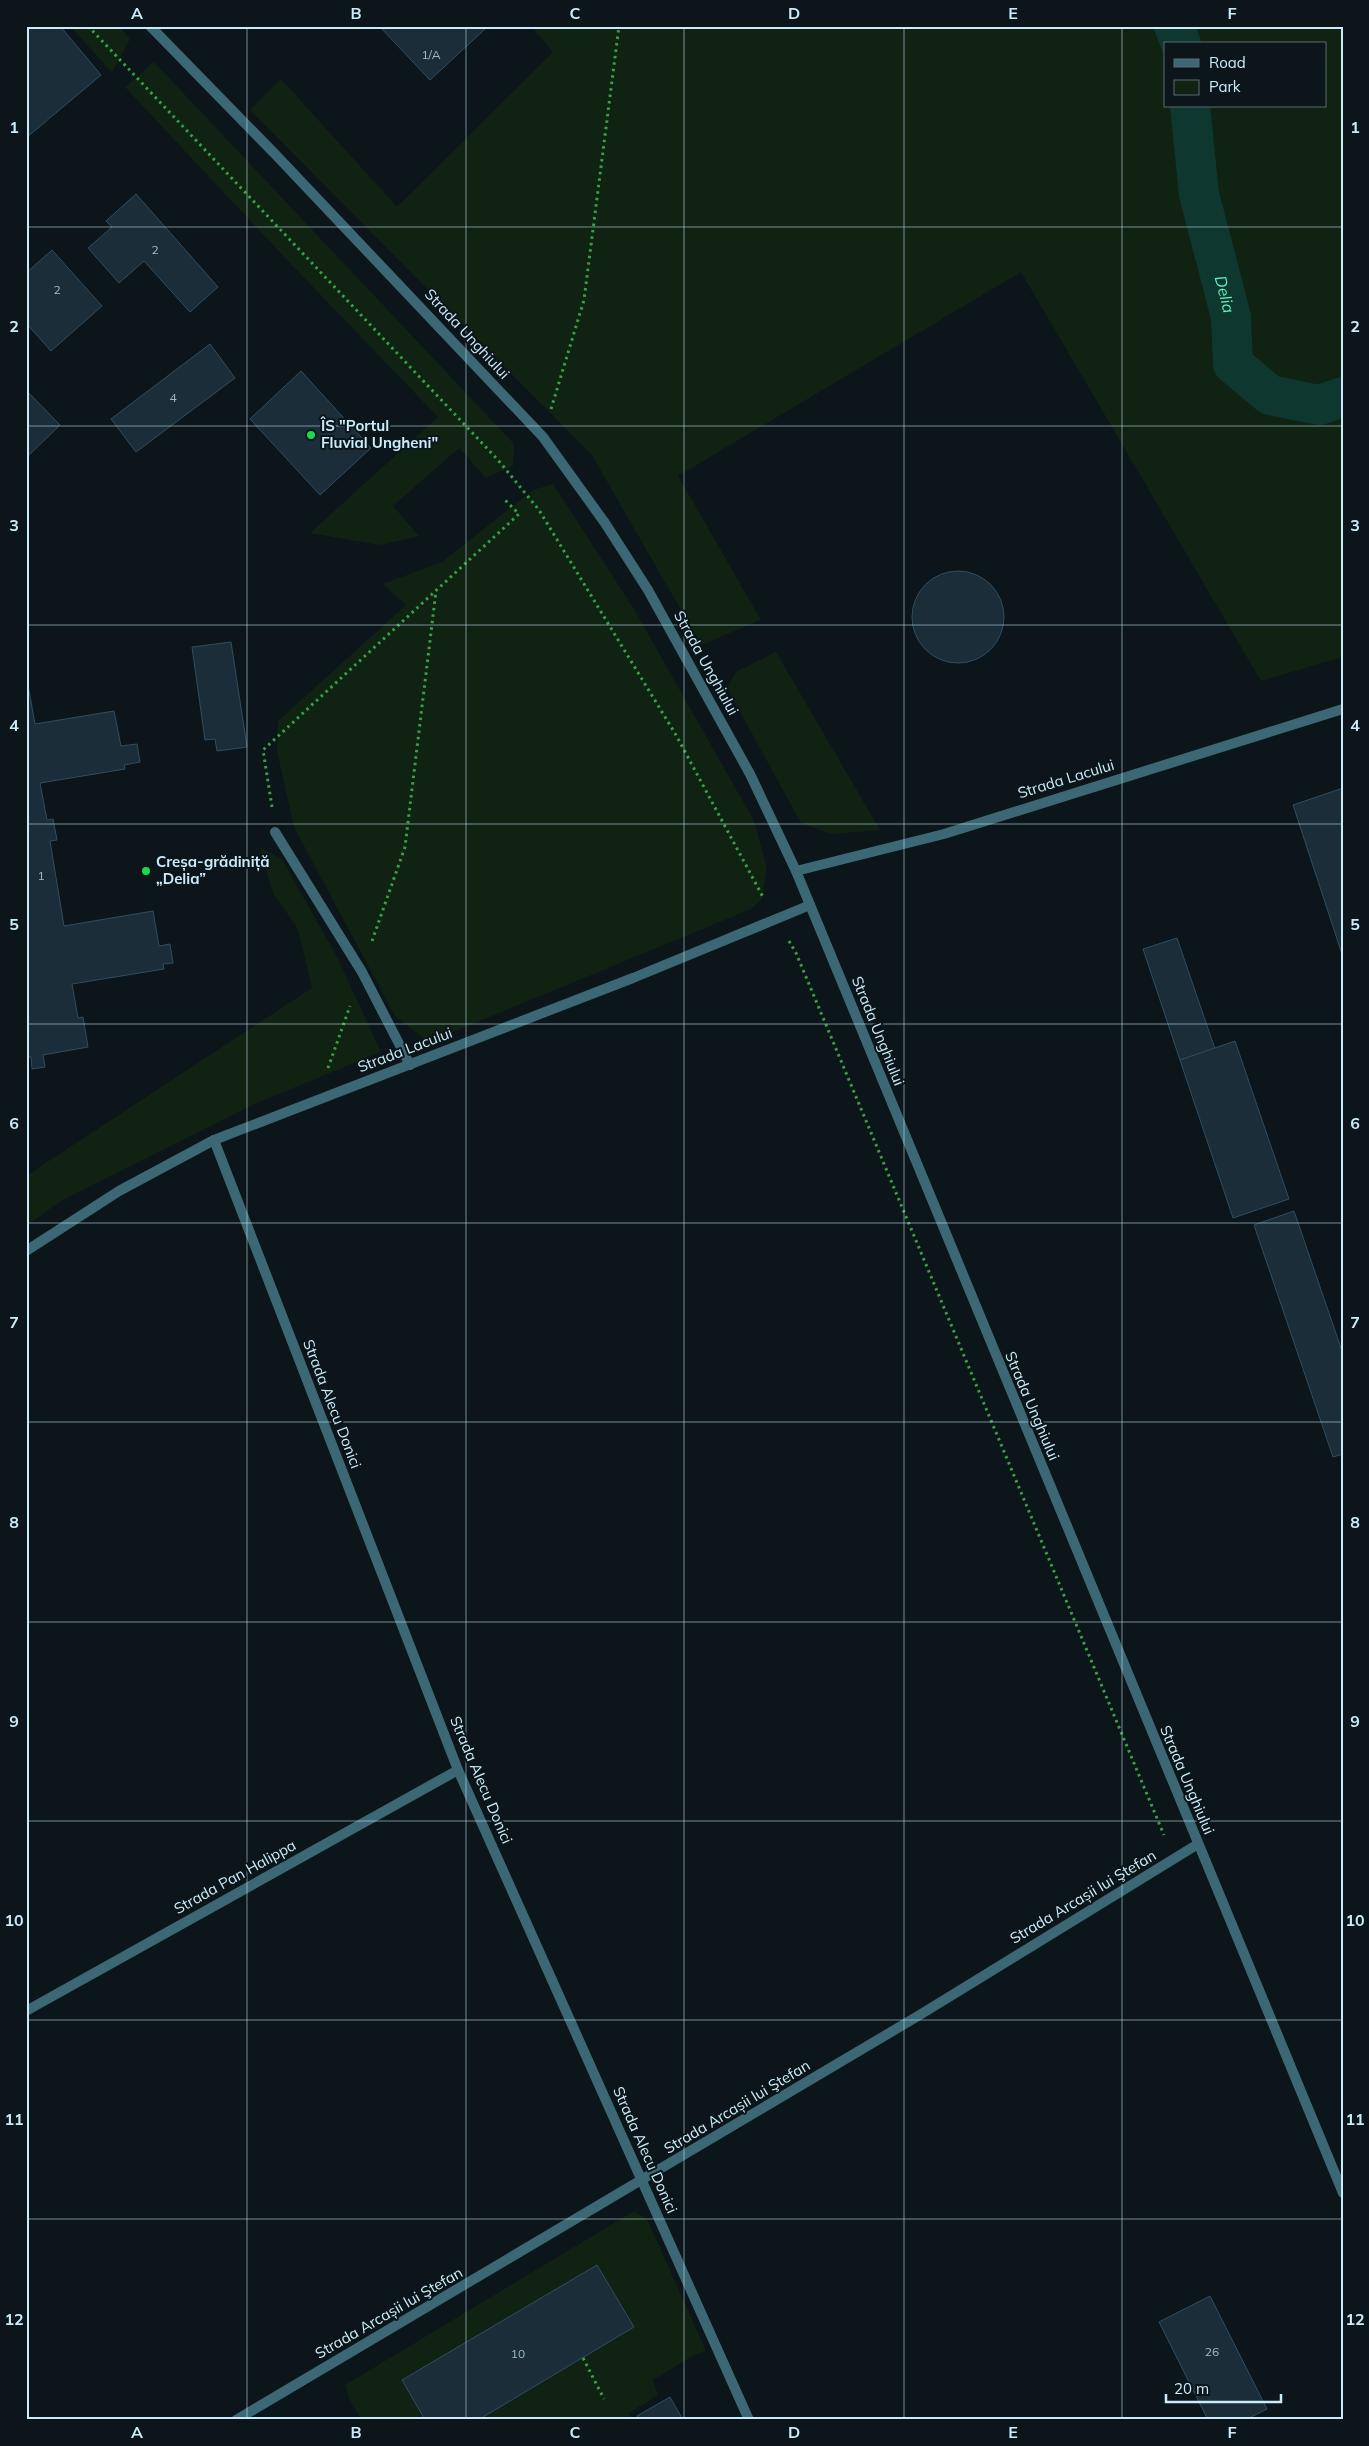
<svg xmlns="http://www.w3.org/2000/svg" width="1369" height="2446" font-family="Mulish,sans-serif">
<rect width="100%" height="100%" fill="#0c151a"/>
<g fill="#102313" fill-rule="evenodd">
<polygon points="70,26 119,26 130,39 112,72"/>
<path d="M531,26h812v631l-82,24 -240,-409 -343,204 83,144 -60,25 -109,-190 -342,-345 31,-31 116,128 156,-155zM1165,44h160v62h-160z"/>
<polygon points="154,62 514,444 513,466 486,478 459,448 393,506 419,536 380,545 310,533 438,417 290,263 125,87"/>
<polygon points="553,484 634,609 754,821 767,868 761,900 751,909 429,1042 395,1016 294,827 277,751 278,721 406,605 383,584 442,562 533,490"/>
<polygon points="776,652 880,830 832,834 801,823 727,688 736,672"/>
<polygon points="260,848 282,859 338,959 381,1052 259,1102 59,1202 26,1226 26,1176 312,988 298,929 273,893"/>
<polygon points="634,2211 647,2219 706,2351 694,2355 653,2380 658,2395 629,2413 632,2420 361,2420 349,2398 345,2385"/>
</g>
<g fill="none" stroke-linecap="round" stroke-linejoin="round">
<g stroke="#0e372f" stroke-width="40">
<polyline points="1174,26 1181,44"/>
<path id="s1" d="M1190,106l9,88 32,123 2,47 37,31 49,10 24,-8"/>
</g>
</g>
<g fill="#1a2d39" stroke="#2e4e63">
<polygon points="26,26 60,26 101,75 26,138"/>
<polygon points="379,26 482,26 485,29 430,80"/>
<polygon points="136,194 218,287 190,312 144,261 119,283 88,248 112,227 106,221"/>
<polygon points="52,250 102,306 51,351 26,323 26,273"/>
<polygon points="210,344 235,378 136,452 111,419"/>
<polygon points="301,371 371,448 320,495 250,419"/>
<polygon points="26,390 60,425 26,458"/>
<circle cx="958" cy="617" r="46"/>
<polygon points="231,642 247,747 217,751 215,739 205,740 192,647"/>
<polygon points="26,674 35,724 114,711 121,746 137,744 140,762 124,765 125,769 40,783 47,820 53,819 57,840 50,841 64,926 153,911 159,946 170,944 173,963 163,964 164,969 72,984 78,1018 83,1017 88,1047 43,1055 45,1067 32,1069 31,1057 26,1057"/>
<polygon points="1343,788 1343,957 1293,805"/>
<polygon points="1177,938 1215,1049 1180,1060 1143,949"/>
<polygon points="1235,1041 1289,1199 1233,1218 1180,1060"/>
<polygon points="1294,1211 1343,1354 1343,1454 1333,1457 1254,1225"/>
<polygon points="597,2265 634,2327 478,2420 425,2420 402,2380"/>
<polygon points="1210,2296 1267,2409 1245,2420 1208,2420 1159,2322"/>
<polygon points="670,2397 683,2420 640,2420 637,2416"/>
</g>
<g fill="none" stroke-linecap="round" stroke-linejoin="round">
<g stroke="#37a144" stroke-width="3" stroke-dasharray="2.5 4" stroke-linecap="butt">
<polyline points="88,26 498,460 539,510 676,735 763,897"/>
<polyline points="551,409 584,300 619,26"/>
<polyline points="272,807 263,750 519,514 504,499"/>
<polyline points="372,941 405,847 436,591"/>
<polyline points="789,941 796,953 1164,1835"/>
<polyline points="328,1068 350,1006"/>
<polyline points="583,2358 604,2399"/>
<polyline points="480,2419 481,2420"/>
</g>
<g stroke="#3b6874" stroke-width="10">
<polyline points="275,832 362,972 410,1065"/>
<polyline points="796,871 944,834 1343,709"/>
</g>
<g stroke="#3b6874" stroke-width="10">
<polyline points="150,26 275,154 543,437 605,523 648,590 750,774 796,871 1343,2193"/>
<polyline points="214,1140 458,1770 749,2420"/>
<polyline points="26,1251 119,1191 214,1140 633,978 810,905"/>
<polyline points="26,2011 458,1770"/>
<polyline points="236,2420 918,2016 1198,1844"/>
</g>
</g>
<path fill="none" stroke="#caecfa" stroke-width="1" stroke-opacity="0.55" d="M247,26v2394M466,26v2394M684,26v2394M904,26v2394M1122,26v2394M26,227h1317M26,426h1317M26,625h1317M26,824h1317M26,1024h1317M26,1223h1317M26,1422h1317M26,1622h1317M26,1821h1317M26,2020h1317M26,2219h1317"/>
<g fill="#15db4d" stroke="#0c151a" stroke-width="2">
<circle cx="311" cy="435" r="5"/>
<circle cx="146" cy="871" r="5"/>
</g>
<g text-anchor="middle" stroke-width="4" stroke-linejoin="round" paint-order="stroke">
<g font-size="12" fill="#9ebcca">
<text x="431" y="59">1/A</text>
<text x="155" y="254">2</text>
<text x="57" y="294">2</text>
<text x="173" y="402">4</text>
<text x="41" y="880">1</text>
<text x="1212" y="2356">26</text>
<text x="518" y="2358">10</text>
</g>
<g font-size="15" fill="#caecfa" stroke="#0c151a">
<text transform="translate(467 334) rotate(47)" y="5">Strada Unghiului</text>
<text transform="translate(706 663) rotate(61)" y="5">Strada Unghiului</text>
<text transform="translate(1066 779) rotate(-17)" y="5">Strada Lacului</text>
<text transform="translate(878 1031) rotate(68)" y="5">Strada Unghiului</text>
<text transform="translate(405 1050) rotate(-21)" y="5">Strada Lacului</text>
<text transform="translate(332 1404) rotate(69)" y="5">Strada Alecu Donici</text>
<text transform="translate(1032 1406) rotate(67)" y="5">Strada Unghiului</text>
<text transform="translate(481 1780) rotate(67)" y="5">Strada Alecu Donici</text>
<text transform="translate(1187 1780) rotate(67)" y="5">Strada Unghiului</text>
<text transform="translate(235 1877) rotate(-29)" y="5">Strada Pan Halippa</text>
<text transform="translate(1083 1897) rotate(-31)" y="5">Strada Arcașii lui Ştefan</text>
<text transform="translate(737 2107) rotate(-31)" y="5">Strada Arcașii lui Ştefan</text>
<text transform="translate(645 2150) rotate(66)" y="5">Strada Alecu Donici</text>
<text transform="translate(389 2313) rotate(-30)" y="5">Strada Arcașii lui Ştefan</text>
</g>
<g font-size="15" font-weight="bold" fill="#caecfa" stroke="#0c151a" text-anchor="start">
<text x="321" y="431">ÎS "Portul<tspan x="321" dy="17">Fluvial Ungheni"</tspan></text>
<text x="156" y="867">Creșa-grădiniță<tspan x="156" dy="17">„Delia”</tspan></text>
</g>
<g font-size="16" font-style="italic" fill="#62f0be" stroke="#0c151a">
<text dy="6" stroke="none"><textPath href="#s1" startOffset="192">Delia</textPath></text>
</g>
</g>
<rect width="1369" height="2446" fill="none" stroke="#0c151a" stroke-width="55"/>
<rect x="1164" y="42" width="162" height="65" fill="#0c151a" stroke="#586b74"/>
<rect x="1174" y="59" width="25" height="8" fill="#3b6874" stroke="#586b74"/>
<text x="1209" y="68" font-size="15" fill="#caecfa">Road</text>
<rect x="1174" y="80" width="25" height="15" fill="#102313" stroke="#586b74"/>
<text x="1209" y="92" font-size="15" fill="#caecfa">Park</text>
<path d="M1166 2394v8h115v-8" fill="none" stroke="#caecfa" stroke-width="2.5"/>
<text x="1174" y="2394" font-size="15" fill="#caecfa" stroke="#0c151a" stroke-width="4" paint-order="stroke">20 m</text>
<rect x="28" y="28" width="1314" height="2390" fill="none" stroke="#caecfa" stroke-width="2"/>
<g font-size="16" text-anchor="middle" font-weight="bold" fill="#caecfa">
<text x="137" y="19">A</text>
<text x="356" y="19">B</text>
<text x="575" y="19">C</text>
<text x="794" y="19">D</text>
<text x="1013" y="19">E</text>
<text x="1232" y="19">F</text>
<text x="14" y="133">1</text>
<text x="1355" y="133">1</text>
<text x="14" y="332">2</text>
<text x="1355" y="332">2</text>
<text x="14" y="531">3</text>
<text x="1355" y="531">3</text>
<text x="14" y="731">4</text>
<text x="1355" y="731">4</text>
<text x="14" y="930">5</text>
<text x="1355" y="930">5</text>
<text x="14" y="1129">6</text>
<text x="1355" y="1129">6</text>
<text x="14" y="1328">7</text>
<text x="1355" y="1328">7</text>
<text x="14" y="1528">8</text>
<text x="1355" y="1528">8</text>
<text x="14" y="1727">9</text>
<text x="1355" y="1727">9</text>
<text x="14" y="1926">10</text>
<text x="1355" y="1926">10</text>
<text x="14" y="2125">11</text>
<text x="1355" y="2125">11</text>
<text x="14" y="2325">12</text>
<text x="1355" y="2325">12</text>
<text x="137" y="2438">A</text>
<text x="356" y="2438">B</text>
<text x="575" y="2438">C</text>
<text x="794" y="2438">D</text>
<text x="1013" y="2438">E</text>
<text x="1232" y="2438">F</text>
</g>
</svg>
